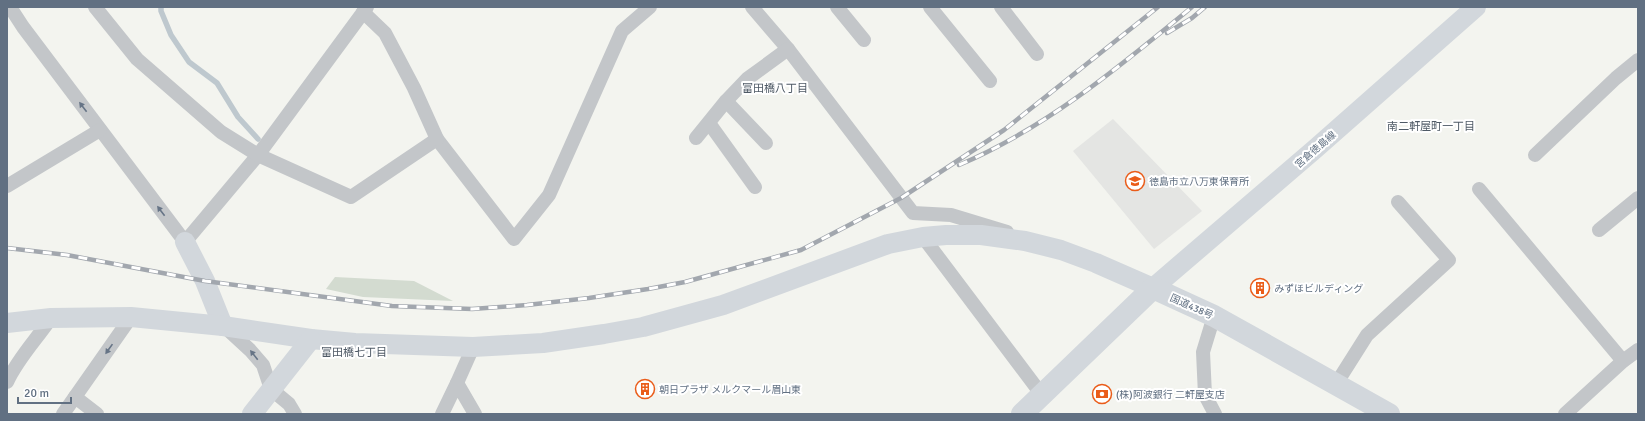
<svg xmlns="http://www.w3.org/2000/svg" width="1645" height="421" font-family="Signika,'Noto Sans JP',sans-serif">
<rect width="100%" height="100%" fill="#f3f4ef"/>
<polygon fill="#e4e5e3" points="1113,119 1202,211 1154,249 1073,151"/>
<polygon fill="#d3dbd0" points="335,277 414,281 453,301 363,297 326,289"/>
<g fill="none" stroke-linecap="round" stroke-linejoin="round">
<polyline stroke="#bec8ce" stroke-width="5.5" points="161,7 161,11 171,35 189,62 217,83 238,117 258,139"/>
<g stroke="#c3c6c9" stroke-width="14">
<polyline points="10,7 23,27 185,242 258,155 367,7"/>
<polyline points="95,7 137,59 221,132 258,155 351,197 437,139 514,239 549,195 622,31 650,7"/>
<polyline points="752,7 788,49 913,213 951,215 1007,232"/>
<polyline points="837,7 864,40"/>
<polyline points="930,7 990,81"/>
<polyline points="1001,7 1037,54"/>
<polyline points="363,12 385,33 414,88 437,139"/>
<polyline points="726,101 766,143"/>
<polyline points="709,123 755,187"/>
<polyline points="696,138 726,101 747,79 788,49"/>
<polyline points="1535,155 1616,78 1638,60"/>
<polyline points="7,186 100,130"/>
<polyline points="1479,189 1623,361"/>
<polyline points="1599,230 1638,198"/>
<polyline points="923,237 1042,395"/>
<polyline points="1214,316 1203,352 1205,395 1215,414"/>
<polyline points="224,326 250,350 263,365 271,389 289,404 295,414"/>
<path d="M7,382c11,-24 29,-42 44,-64"/>
<polyline points="457,383 473,347"/>
<polyline points="1336,384 1367,335 1449,260 1398,202"/>
<polyline points="75,397 97,414"/>
<polyline points="63,414 131,317"/>
<polyline points="442,414 457,383 475,414"/>
<polyline points="1565,414 1623,361 1638,350"/>
</g>
<g stroke="#d2d7dc" stroke-width="20">
<polyline points="185,242 205,281 223,326"/>
<polyline points="7,323 51,318 131,317 223,326 311,339 355,343 473,347 543,343 604,334 643,327 723,305 888,244 923,237 946,235 981,235 1025,241 1061,250 1096,263 1153,288 1315,149 1476,7"/>
<polyline points="252,414 311,339"/>
</g>
<polyline stroke="#d2d7dc" stroke-width="22" points="1022,414 1153,288 1214,316 1389,414"/>
<defs>
<g id="rail">
<polyline points="1167,33 1192,18 1205,7"/>
<path d="M959,165c87,-37 160,-98 233,-158"/>
<polyline points="7,248 67,255 205,281 392,306 472,309 527,305 589,298 648,289 685,282 801,250 901,198 1004,130 1158,7"/>
</g>
</defs>
<use href="#rail" stroke="#a2a7ae" stroke-width="4.5"/>
<use href="#rail" stroke="#fff" stroke-width="3" stroke-dasharray="9" stroke-linecap="butt"/>
</g>
<defs><path id="oneway-solid" d="M-6-.8H1V-3.2L6.5 0L1 3.2V.8H-6Z"/></defs>
<g fill="#667486">
<use href="#oneway-solid" transform="translate(83 107) rotate(-127)"/>
<use href="#oneway-solid" transform="translate(161 211) rotate(-127)"/>
<use href="#oneway-solid" transform="translate(109 349) rotate(125)"/>
<use href="#oneway-solid" transform="translate(254 355) rotate(-128)"/>
</g>
<defs>
<symbol id="school-ring" viewBox="-11 -11 22 22"><circle r="9.5" fill="#fff" stroke="#ea5c19" stroke-width="1.5"/><path d="M0-5L7-2L0 1L-7-2ZM-4 1L0 2.5L4 1V4Q0 6-4 4Z" fill="#ea5c19"/></symbol>
<symbol id="building-ring" viewBox="-11 -11 22 22"><circle r="9.5" fill="#fff" stroke="#ea5c19" stroke-width="1.5"/><path d="M-4-6H4V6H1V3H-1V6H-4ZM-2.5-4.3h1.7v1.8h-1.7ZM.8-4.3h1.7v1.8H.8ZM-2.5-1h1.7V.8h-1.7ZM.8-1h1.7V.8H.8Z" fill="#ea5c19"/></symbol>
<symbol id="bank-ring" viewBox="-11 -11 22 22"><circle r="9.5" fill="#fff" stroke="#ea5c19" stroke-width="1.5"/><path d="M-6-4H6V4H-6ZM0-2.3a2.3 2.3 0 1 0 0 4.6a2.3 2.3 0 1 0 0-4.6Z" fill="#ea5c19"/></symbol>
</defs>
<g fill-rule="evenodd">
<use href="#school-ring" x="1124" y="170" width="22" height="22"/>
<use href="#building-ring" x="1249" y="277" width="22" height="22"/>
<use href="#building-ring" x="634" y="378" width="22" height="22"/>
<use href="#bank-ring" x="1091" y="383" width="22" height="22"/>
</g>
<g text-anchor="middle" stroke-width="4" stroke-linejoin="round" paint-order="stroke">
<g font-size="10" fill="#617082" stroke="#fff">
<text transform="translate(1315 149) rotate(-41)" y="4">宮倉徳島線</text>
<text transform="translate(1192 306) rotate(24)" y="4">国道438号</text>
</g>
<g font-size="10" fill="#617082" stroke="#fff" text-anchor="start">
<text x="1149" y="185">徳島市立八万東保育所</text>
<text x="1274" y="292">みずほビルディング</text>
<text x="659" y="393">朝日プラザ メルクマール眉山東</text>
<text x="1116" y="398">(株)阿波銀行 二軒屋支店</text>
</g>
<g font-size="11" fill="#4f5a66" stroke="#fff">
<text x="775" y="92">富田橋八丁目</text>
<text x="1431" y="130">南二軒屋町一丁目</text>
<text x="354" y="356">富田橋七丁目</text>
</g>
</g>
<rect width="1645" height="421" fill="none" stroke="#617082" stroke-width="16"/>
<path d="M18 397v6h53v-6" fill="none" stroke="#617082" stroke-width="2"/>
<text x="24" y="397" font-size="12" fill="#617082" stroke="#ffffff" stroke-width="3" paint-order="stroke">20 m</text>
</svg>
